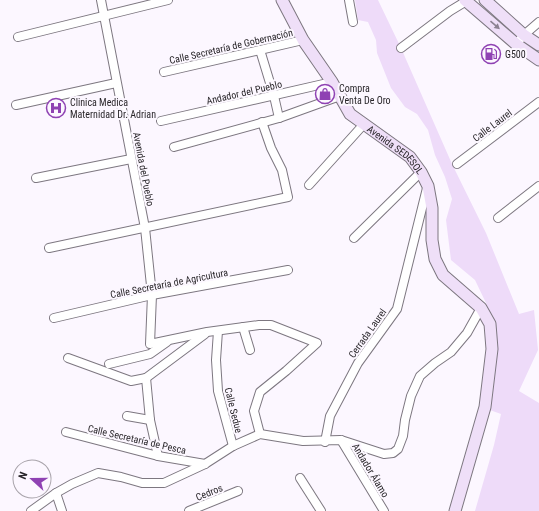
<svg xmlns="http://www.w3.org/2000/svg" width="539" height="511" font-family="'Roboto Condensed',sans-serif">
<rect width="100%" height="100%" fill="#fcf7ff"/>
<polygon fill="#eedbf9" points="355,0 378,0 401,48 452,164 486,233 519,314 534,310 538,350 519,391 539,403 539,511 475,511 494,445 501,414 487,409 492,325 486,303 475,280 451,260 446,220 452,199 445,177 435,155 428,130 417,114 405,107 391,88 377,53 376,40 368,22 358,20"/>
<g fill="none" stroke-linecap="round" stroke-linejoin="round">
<defs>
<g id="street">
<polyline points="101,0 145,228 152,295 150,344 207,332 259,325 271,325 317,343 286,371 260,392 254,411 260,434"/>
<polyline points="349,0 353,22"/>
<polyline points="18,37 168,0"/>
<polyline points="516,44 524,35 539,22"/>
<polyline points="401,48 450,11 468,0"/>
<polyline points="260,50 274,96 279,118"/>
<polyline points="164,72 303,40"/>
<polyline points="16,105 116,83"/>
<polyline points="161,121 332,82"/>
<polyline points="174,147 279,118 340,96"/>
<polyline points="457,164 539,102"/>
<polyline points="36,178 131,159"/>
<polyline points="309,185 364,124"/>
<polyline points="498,218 539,186"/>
<polyline points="354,238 421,172"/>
<polyline points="49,248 288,197 282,170 271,148 262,122"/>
<polyline points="54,318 152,295 288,270"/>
<polyline points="243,327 250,350"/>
<polyline points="218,331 216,360 218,391 233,446"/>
<polyline points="68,358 131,381 146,378 205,334"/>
<polyline points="109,364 150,354 167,342"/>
<polyline points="146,378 150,420 158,456"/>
<polyline points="127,416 150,420"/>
<polyline points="66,432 158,456 205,464"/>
<polyline points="341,440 384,511"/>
<polyline points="325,442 330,416 358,363 397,309 427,188"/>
<polyline points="300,478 321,511"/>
<polyline points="56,493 62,511"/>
<polyline points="31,511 56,493 72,484 98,473 121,477 142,483 164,483 205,464 233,446 260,434 303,441 341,440 384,454 393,453 398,449 403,436 405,420 411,396 420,376 435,363 451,352 467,333 481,308"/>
<polyline points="189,511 238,491"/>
</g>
<g id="secondary">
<path id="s1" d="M282,0l21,40 29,42 18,32 60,43 11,15 7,14 4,22v32l3,19 8,16 38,33 9,16 2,25 -7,58 -30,104"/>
<polyline points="465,0 516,44 539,60"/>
<polyline points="485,0 524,35 539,45"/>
</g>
</defs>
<use href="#street" stroke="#7d7780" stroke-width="10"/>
<use href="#secondary" stroke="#7d7780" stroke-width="13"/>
<use href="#street" stroke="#fff" stroke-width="8"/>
<use href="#secondary" stroke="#efdff8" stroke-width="11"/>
</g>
<defs><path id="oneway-solid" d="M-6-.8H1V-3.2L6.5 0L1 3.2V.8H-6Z"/></defs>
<use fill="#8c8291" href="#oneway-solid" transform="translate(495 25) rotate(41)"/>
<defs>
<symbol id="fuel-ring" viewBox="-11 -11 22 22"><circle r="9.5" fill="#fcf7ff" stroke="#8f42b3" stroke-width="1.5"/><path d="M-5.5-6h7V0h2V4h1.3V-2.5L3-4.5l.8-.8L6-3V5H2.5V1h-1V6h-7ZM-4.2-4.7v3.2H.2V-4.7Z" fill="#8f42b3"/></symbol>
<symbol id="shop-ring" viewBox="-11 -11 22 22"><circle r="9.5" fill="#fcf7ff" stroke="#8f42b3" stroke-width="1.5"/><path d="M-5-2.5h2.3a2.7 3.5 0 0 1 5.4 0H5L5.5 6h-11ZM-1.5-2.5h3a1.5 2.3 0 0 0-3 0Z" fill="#8f42b3"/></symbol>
<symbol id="hospital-ring" viewBox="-11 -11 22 22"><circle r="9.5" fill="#fcf7ff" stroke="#8f42b3" stroke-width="1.5"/><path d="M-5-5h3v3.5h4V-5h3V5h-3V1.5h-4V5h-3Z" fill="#8f42b3"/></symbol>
</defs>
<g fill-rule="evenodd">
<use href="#fuel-ring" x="480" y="43" width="22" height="22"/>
<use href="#shop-ring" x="314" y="83" width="22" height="22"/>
<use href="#hospital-ring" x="45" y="97" width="22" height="22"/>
</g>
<g text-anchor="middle" stroke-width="4" stroke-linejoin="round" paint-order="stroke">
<g font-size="10" fill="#29262a" stroke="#fcf7ff">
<text transform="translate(231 46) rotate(-13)" y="4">Calle Secretaría de Gobernación</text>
<text transform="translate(244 92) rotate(-13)" y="4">Andador del Pueblo</text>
<text transform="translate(492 125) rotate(-37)" y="4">Calle Laurel</text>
<text dy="4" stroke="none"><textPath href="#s1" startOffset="191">Avenida SEDESOL</textPath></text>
<text transform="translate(144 169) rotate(79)" y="4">Avenida del Pueblo</text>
<text transform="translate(169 283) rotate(-11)" y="4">Calle Secretaría de Agricultura</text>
<text transform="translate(367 333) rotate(-55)" y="4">Cerrada Laurel</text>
<text transform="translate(234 410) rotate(76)" y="4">Calle Sedue</text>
<text transform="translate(137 439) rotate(13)" y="4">Calle Secretaría de Pesca</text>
<text transform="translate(371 470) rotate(59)" y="4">Andador Álamo</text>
<text transform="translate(209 492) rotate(-22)" y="4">Cedros</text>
</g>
<g font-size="10" fill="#29262a" stroke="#fcf7ff" text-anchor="start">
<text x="505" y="58">G500</text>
<text x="339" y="92">Compra<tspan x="339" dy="12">Venta De Oro</tspan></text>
<text x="70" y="106">Clinica Medica<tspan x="70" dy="12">Maternidad Dr. Adrian</tspan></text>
</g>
</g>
<g transform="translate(32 479) rotate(291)"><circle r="19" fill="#fcf7ff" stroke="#a8a3aa"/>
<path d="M0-3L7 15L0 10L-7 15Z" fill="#8f42b3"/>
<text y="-6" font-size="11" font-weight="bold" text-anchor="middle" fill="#29262a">N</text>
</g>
</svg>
